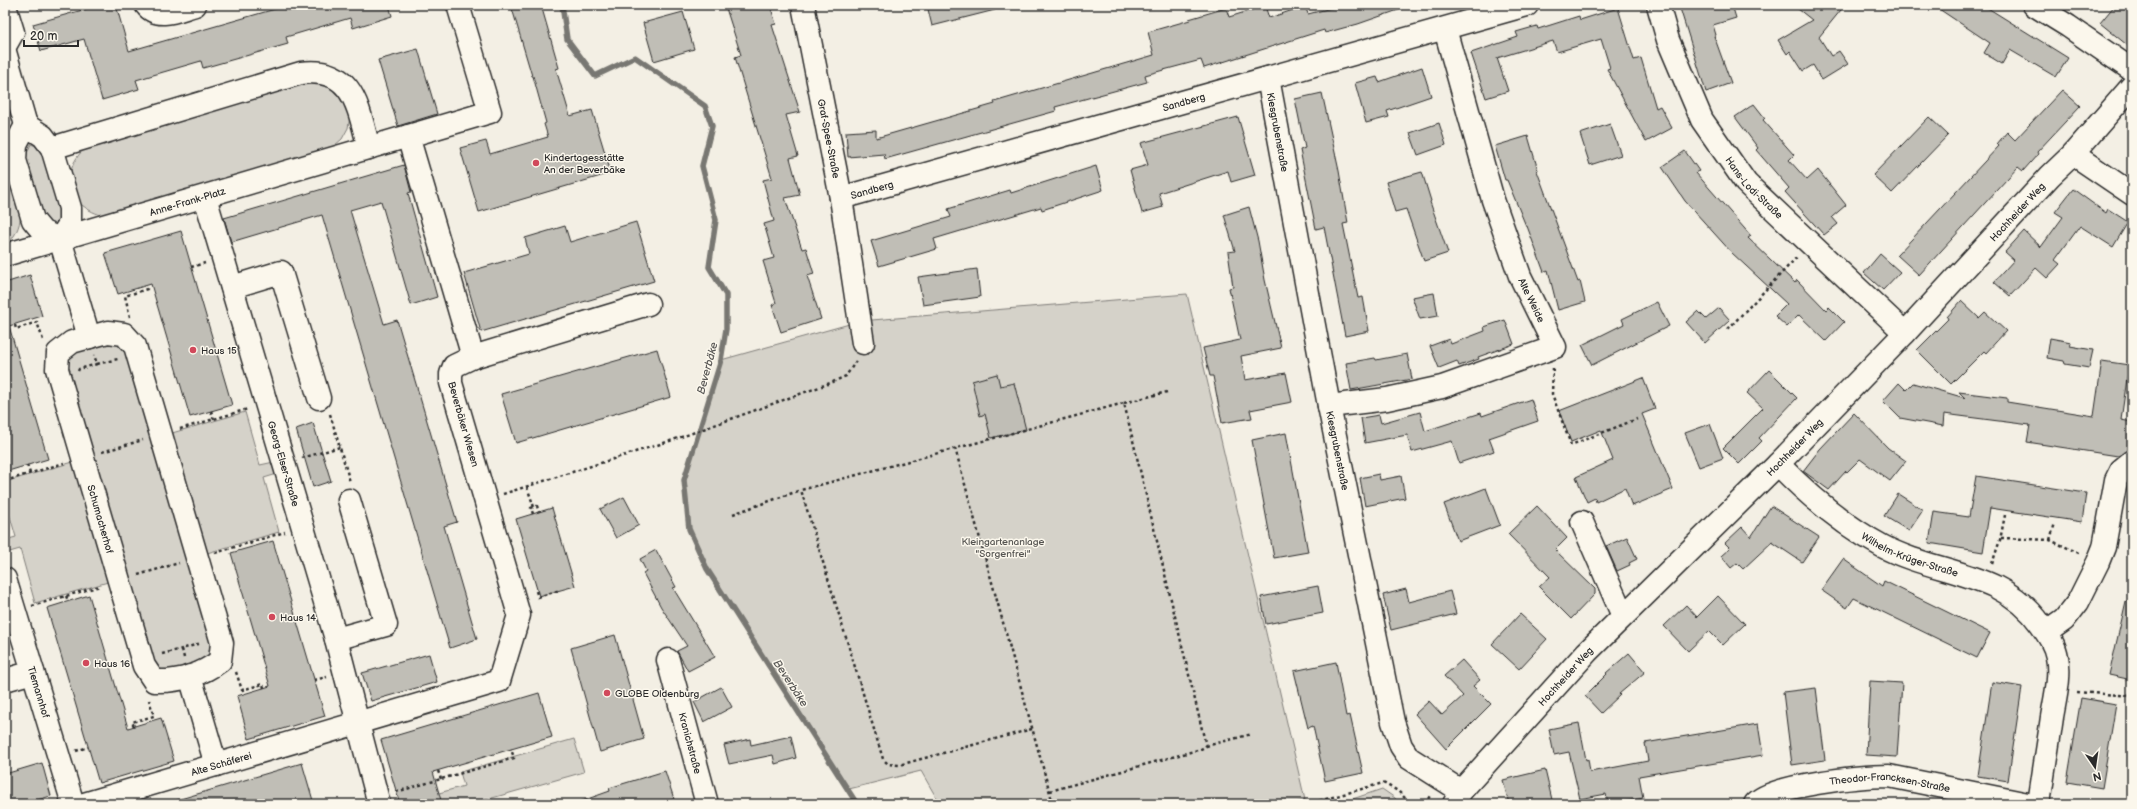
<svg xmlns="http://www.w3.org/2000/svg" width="2137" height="809" font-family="'Balsamiq Sans',sans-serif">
<rect width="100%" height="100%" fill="#f3efe4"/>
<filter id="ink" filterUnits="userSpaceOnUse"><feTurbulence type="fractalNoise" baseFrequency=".025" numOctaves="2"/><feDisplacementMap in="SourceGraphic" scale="8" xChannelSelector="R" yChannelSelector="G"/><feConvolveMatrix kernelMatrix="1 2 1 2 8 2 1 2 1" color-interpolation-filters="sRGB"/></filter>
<g filter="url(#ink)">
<g fill="#d5d2c9" stroke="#807e7a">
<path d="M302,81h23l18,14 7,22 -2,11 -6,11 -8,7 -11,5 -218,65c-36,-8 -47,-42 -20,-68z"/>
<path d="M31,144c21,6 28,58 30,77l-8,7 -10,-11 -17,-54 1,-10z"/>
<path d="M5,184c23,14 19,47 0,62z"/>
<polygon points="1187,294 1305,800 1292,804 940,804 921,771 849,789 781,681 707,569 691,533 684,480 721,360 860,321"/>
<polygon points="103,339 123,343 215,654 176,674 156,670 65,360 69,354"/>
<polygon points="245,412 260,465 274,462 277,474 264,478 279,532 207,553 172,433"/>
<polygon points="73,462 108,582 35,603 20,549 6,553 5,540 16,537 5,500 5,482"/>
<polygon points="574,739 584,772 471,804 395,804 402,794 432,795 464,786 460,772"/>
<polygon points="1382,789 1395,798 1399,804 1338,804"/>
</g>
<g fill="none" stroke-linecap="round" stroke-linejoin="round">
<polyline stroke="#787772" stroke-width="5.5" points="562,5 567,39 595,76 635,57 705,106 712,126 702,166 716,220 709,267 726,295 726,329 721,360 684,480 689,529 707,569 857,804"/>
</g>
<g fill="#c0beb6" stroke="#2b2b2b">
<polygon points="100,5 116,5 129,51 289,5 389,5 392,16 353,28 350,18 286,37 288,44 203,68 201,61 136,80 139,89 102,100 84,39 41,51 33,24"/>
<polygon points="511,5 541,5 559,68 556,69 570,116 592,110 611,173 479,212 460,148 486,141 490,154 548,137 544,124 546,123 533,76 532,76"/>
<polygon points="725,5 770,5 776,24 772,25 800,112 786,115 798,156 790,158 800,195 785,198 802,249 806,248 814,274 807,276 821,319 781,332 772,305 776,303 763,261 774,258 764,224 774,221 763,180 772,178 735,57 741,55"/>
<polygon points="927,5 994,5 995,10 932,26"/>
<polygon points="1343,5 1403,5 1404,8 1358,24 1325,33 1324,30 1204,68 1201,60 1145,75 1147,82 1055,107 1056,111 885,159 884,154 848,157 846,132 876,130 876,138 995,104 994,102 1154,55 1148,32 1190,20 1189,19 1226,8 1229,17 1265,6 1269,18 1305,6 1308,14"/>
<polygon points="1679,5 1732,5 1736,18 1713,25 1716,35 1714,36 1731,83 1706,92"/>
<polygon points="1793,5 1845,5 1819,37 1831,56 1839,51 1848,64 1822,80 1813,65 1803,71 1790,51 1787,54 1778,40 1812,20"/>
<polygon points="1933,5 1983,5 2068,58 2056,77 2010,50 2002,64 1984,53 1990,43"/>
<polygon points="2115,5 2132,5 2132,49 2100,23"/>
<polygon points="1618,8 1634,60 1641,58 1656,108 1660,106 1672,128 1646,142 1607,69 1610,68 1601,39 1557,52 1553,41 1497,58 1508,91 1486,98 1471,53 1518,37 1516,32 1537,26 1538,29 1579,16 1580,20"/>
<polygon points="683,12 694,49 654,61 643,23"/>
<polygon points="418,49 437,114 398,126 378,60"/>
<polygon points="1422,67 1431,96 1387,111 1389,117 1366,123 1355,83 1377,77 1379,82"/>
<polygon points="2062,90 2080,106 2037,152 2038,154 2023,171 2018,167 1919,275 1897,255 1999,146 1997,144 2007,132 2015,140"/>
<polygon points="1322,93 1339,171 1348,223 1343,224 1358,298 1363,297 1369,331 1345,336 1324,227 1316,229 1300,150 1305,148 1295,99"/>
<polygon points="1754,104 1765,118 1763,120 1794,155 1789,160 1807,180 1818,170 1846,205 1832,217 1838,224 1824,235 1785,192 1789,188 1756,150 1758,148 1735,117"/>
<polygon points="1238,117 1255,175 1231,182 1228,171 1159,193 1163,207 1142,213 1130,170 1148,165 1141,143"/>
<polygon points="1929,117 1948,135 1892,193 1873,175"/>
<polygon points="1439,123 1446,145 1418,155 1410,133"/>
<polygon points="1610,124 1621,155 1590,165 1580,134"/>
<polygon points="1528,136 1538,170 1537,171 1578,282 1580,281 1585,302 1558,310 1548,270 1544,272 1527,226 1526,226 1507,180 1505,180 1495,146"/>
<polygon points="1685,151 1699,171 1696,173 1751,236 1748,238 1795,283 1797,280 1826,310 1829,307 1844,322 1826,341 1799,315 1787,327 1775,316 1787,304 1732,253 1685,201 1662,167"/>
<polygon points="404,165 411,192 408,193 437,297 411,305 381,201 350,210 384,324 397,320 457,522 444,526 477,639 450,648 322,215 231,242 224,218"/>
<polygon points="1096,166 1103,190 1042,210 1041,207 934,239 937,249 879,266 871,241 951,217 948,209 1010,190 1011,193"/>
<polygon points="1422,172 1431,201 1430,202 1448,253 1424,261 1406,209 1395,212 1386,182"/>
<polygon points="2073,189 2106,213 2108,209 2128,222 2113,247 2080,226 2055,260 2060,264 2047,278 2036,268 2010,296 1994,282 2014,260 2005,252 2024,231 2041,247 2063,217 2055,212"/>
<polygon points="1249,207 1258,241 1265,280 1281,348 1241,356 1245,380 1286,373 1292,402 1250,410 1252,418 1222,423 1213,376 1210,376 1203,348 1240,340 1229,288 1233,287 1228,252 1235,251 1224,215"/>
<polygon points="636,222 654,281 481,332 464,273 529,254 525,238 565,226 570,242"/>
<polygon points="181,231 232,405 190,417 151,284 118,294 105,253"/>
<polygon points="1880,254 1900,272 1883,290 1864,273"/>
<polygon points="977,269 980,297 923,305 918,277"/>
<polygon points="30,275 42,316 9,326 48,459 5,472 5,283"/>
<polygon points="1434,293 1438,316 1420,319 1412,297"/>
<polygon points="1961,301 1979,318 1985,312 2006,331 1986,353 1984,351 1951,384 1917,350 1948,319 1947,317"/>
<polygon points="1657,302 1669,326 1592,365 1582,345 1624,324 1622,319"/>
<polygon points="1719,308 1730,320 1705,343 1686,322 1698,311 1706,319"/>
<polygon points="1505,320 1514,344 1478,357 1479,359 1459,366 1457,361 1439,368 1430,346 1449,339 1451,344 1485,331 1484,327"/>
<polygon points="2050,338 2071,342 2070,346 2093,350 2089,368 2065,364 2064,361 2047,358"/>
<polygon points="657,349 671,397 516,443 501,394"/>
<polygon points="1407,354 1412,379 1351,390 1346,363 1375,358 1376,360"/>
<polygon points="2102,361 2129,365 2121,420 2132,422 2132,442 2131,449 2118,456 2027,442 2030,425 1944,414 1943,426 1900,418 1883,401 1899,383 1906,390 1913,383 1965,398 1959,392 2007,398 2007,402 2094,416"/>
<polygon points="1769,370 1797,398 1759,438 1762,441 1739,464 1723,448 1763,408 1747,393"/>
<polygon points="997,374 1000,386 1014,383 1026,430 991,438 985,414 980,416 972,381"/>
<polygon points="1643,378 1655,409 1642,414 1673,489 1632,506 1625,488 1596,502 1595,498 1587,502 1576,477 1613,460 1601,430 1571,442 1559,411"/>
<polygon points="1531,399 1538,421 1489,438 1494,451 1459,463 1452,441 1412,452 1407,435 1365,443 1361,418 1379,415 1381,423 1420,412 1425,431 1481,413 1482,416"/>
<polygon points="1854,413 1888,448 1906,461 1890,481 1860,459 1847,472 1846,471 1829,490 1803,471 1820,449"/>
<polygon points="313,423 331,481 313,487 296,429"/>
<polygon points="1710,424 1723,458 1699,467 1685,433"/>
<polygon points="1286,433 1308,552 1274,558 1252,440"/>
<polygon points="1379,474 1380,480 1401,476 1405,498 1365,506 1360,478"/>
<polygon points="1976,476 2086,493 2082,522 1990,508 1983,552 1929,543 1934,512 1969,517"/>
<polygon points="1486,488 1500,525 1458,541 1444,504"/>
<polygon points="1898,494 1923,510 1909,531 1884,516"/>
<polygon points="624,497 639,525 616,538 600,509"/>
<polygon points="1537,506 1567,538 1555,550 1595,589 1595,594 1571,619 1539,587 1550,577 1508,534"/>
<polygon points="1771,506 1819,537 1802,562 1772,542 1743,569 1737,563 1731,568 1721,556 1730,548 1725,543 1742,527 1751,537"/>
<polygon points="552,508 575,586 539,596 516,519"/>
<polygon points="1627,537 1637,559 1629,563 1630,565 1617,571 1606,546"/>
<polygon points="273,541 325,716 249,739 237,696 270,686 231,553"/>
<polygon points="656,550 676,587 673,588 715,657 688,671 677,651 687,646 661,607 643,573 646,571 640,559"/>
<polygon points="1843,559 1882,586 1884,581 1990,633 1977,658 1854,598 1847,608 1821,590"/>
<polygon points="1318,586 1323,613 1266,624 1261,597"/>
<polygon points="1406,589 1409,602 1450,591 1456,614 1391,630 1383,595"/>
<polygon points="89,595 128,728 161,718 174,761 99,783 47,608"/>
<polygon points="1718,596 1745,624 1723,645 1709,631 1688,651 1664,626 1686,605 1697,617"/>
<polygon points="2126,601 2132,601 2132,680 2109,675"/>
<polygon points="1520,614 1547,639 1519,669 1492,644"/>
<polygon points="615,635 644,739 600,752 571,648"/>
<polygon points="1629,653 1645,672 1619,694 1620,695 1601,713 1585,696 1607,674 1606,673"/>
<polygon points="429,654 437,682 371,701 362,673"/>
<polygon points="1462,660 1480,680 1473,686 1491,704 1446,749 1415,714 1429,701 1442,715 1463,696 1444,676"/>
<polygon points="1336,662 1346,716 1350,715 1363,773 1325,781 1313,726 1308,728 1294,671"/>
<polygon points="1870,681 1902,683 1897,757 1866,755"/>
<polygon points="1992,682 2022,687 2008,781 1978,776"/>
<polygon points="721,687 732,707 704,722 694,702"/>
<polygon points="1816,688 1825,760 1792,765 1783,692"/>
<polygon points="539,693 552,737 433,772 442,804 400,804 381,740"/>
<polygon points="2081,698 2116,704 2102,788 2067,782"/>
<polygon points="1579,723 1586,760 1588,759 1590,772 1648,761 1645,743 1758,724 1763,755 1639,776 1643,798 1612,804 1608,804 1606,794 1580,799 1569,752 1554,755 1549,729"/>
<polygon points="791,736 796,758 775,764 773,755 729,764 724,745 750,739 751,745"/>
<polygon points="42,763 51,796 23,804 5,804 5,774"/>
<polygon points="302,763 314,804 177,804 177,800"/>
<polygon points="1545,770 1553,804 1509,804 1503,780"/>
<polygon points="665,771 674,799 661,804 579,804 579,802 610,791 609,788"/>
</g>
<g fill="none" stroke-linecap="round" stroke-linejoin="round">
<defs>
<g id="minor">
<path d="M146,5c12,16 34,4 49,0"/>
<path id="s1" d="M803,5l38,193 22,145"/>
<path id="s2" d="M1658,5l10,35 34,80 44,63 159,150"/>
<polyline points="2034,5 2068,26 2132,70"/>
<polyline points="5,6 13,32 5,46"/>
<polyline points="5,52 26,125"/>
<path id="s3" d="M1268,78l61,328 64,316 8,24 8,12 52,33"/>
<polygon points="26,125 43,136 52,148 70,208 70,223 60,239 43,232 33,220 15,160 16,144"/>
<path d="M52,148l249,-75c53,-7 57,35 68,75"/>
<polyline points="2073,154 2132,194"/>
<path id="s4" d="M205,197l131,442 43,165"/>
<path id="s5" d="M841,198l686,-193"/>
<polyline points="60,239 89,337"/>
<path id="s6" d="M5,255l485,-143 -32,-107"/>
<polyline points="232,287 281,272 319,398"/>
<path d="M108,332l16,2 11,12 87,297 -2,18c-19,14 -42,21 -66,20l-10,-15 -87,-297 1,-16 14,-11z"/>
<polyline points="473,357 648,304"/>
<polyline points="1329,406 1387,399 1442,387 1555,347 1520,276 1493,200 1445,29"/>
<path id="s7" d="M1778,464c30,31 65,61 104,82 54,29 121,24 159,79 7,10 14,20 16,32 4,19 -2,42 -5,60 -4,29 -9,58 -13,87"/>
<polyline points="1582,522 1623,616"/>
<path id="s8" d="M5,579l68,225"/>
<polyline points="2047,632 2064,620 2078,602 2098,562 2104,547 2116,480 2121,470 2132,461"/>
<polyline points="336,639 386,625 349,500"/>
<path id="s9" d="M668,660l39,144"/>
<polyline points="190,676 216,765"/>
<polyline points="5,680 33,672"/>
<path id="s10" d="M84,804l415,-123 20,-66 -68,-232v-9l3,-8 19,-9 -65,-221"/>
<path id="s11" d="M1454,804l7,-13 126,-139 191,-188 127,-131 145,-157 23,-22 59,-68"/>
<path id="s12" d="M1755,804c14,-19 108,-28 134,-28l139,28"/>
</g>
</defs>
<use href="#minor" stroke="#2b2b2b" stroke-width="25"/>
<g stroke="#2b2b2b" stroke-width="2.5" stroke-dasharray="3 3" stroke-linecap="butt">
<polyline points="191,267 205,263"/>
<polyline points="130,317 125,296 147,289 146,286"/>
<polyline points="15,325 16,329 37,322 43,340"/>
<polyline points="1728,329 1797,257"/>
<polyline points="97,364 118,359"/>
<polyline points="1553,368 1552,394 1571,445 1637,419"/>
<polyline points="78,371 79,369 97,364 94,355"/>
<polyline points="1124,403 1167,392"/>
<polyline points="211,411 214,419"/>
<polyline points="330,414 350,482"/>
<polyline points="180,429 248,409"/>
<polyline points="955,448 1053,804"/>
<polyline points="102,452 143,440"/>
<polyline points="302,458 340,447"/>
<polyline points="27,465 30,473"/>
<polyline points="5,481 64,463"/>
<polyline points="527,487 534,507"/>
<polyline points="503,494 673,440 833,382 846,376 856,361"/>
<polyline points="533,514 531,508 537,506 539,512"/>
<polyline points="733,514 801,490"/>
<polyline points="2001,538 2050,540 2081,554"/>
<polyline points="2050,540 2055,523"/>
<polyline points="250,542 252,547"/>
<polyline points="215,553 285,532"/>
<polyline points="1992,564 2000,540 2005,515"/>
<polyline points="138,575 179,563"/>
<polyline points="536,591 538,597 560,590"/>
<polyline points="66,596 68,601"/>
<polyline points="32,606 100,586"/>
<polyline points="162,654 182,649"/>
<polyline points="184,658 182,649 201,643"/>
<polyline points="236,672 242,690 263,684 264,688"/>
<polyline points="314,680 327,677"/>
<polyline points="2077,692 2132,696"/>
<polyline points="134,726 132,722 154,716 149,700"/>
<polyline points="1032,729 899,765 888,764 883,759 801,490 1124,403 1206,746 1201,749 1050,791"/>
<polyline points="1206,746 1252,734"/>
<polyline points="76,751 88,747"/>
<polyline points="438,771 441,779"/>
<polyline points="396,792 514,758 511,749"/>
<polyline points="1308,804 1383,783 1398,791 1411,804"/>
<polyline points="1425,804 1431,794"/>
</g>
<use href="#minor" stroke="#fbf7ec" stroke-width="22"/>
</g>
</g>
<g fill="#d1495b" stroke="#fbf7ec" stroke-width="1.5">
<circle cx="536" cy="163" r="4"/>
<circle cx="193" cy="350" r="4"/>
<circle cx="272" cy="617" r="4"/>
<circle cx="86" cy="663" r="4"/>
<circle cx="607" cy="693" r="4"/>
</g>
<g text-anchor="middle" stroke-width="3" stroke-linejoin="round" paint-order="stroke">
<g font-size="10" fill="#2b2b2b" stroke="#fbf7ec">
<text dy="4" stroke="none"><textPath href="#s5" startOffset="356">Sandberg</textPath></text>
<text dy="4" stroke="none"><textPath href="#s3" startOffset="55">Kiesgrubenstraße</textPath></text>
<text dy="4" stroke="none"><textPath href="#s1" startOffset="136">Graf-Spee-Straße</textPath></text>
<text dy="4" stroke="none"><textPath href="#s2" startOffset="209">Hans-Lodi-Straße</textPath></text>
<text dy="4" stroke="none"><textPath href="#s5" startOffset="32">Sandberg</textPath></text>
<text dy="4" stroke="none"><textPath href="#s6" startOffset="190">Anne-Frank-Platz</textPath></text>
<text dy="4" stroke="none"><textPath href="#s11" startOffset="818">Hochheider Weg</textPath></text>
<text transform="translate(1532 300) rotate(64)" y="4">Alte Weide</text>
<text transform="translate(464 424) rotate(74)" y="4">Beverbäker Wiesen</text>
<text dy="4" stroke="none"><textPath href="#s11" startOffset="494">Hochheider Weg</textPath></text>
<text dy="4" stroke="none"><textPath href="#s3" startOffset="379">Kiesgrubenstraße</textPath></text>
<text dy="4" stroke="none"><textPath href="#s4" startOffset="278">Georg-Elser-Straße</textPath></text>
<text transform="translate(101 519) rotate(74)" y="4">Schumacherhof</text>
<text dy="4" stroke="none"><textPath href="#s7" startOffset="162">Wilhelm-Krüger-Straße</textPath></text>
<text dy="4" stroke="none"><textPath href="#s11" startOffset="170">Hochheider Weg</textPath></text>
<text dy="4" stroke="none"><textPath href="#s8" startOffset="118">Tiemannhof</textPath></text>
<text dy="4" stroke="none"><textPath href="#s9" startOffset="86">Kranichstraße</textPath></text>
<text dy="4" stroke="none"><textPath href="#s10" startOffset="143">Alte Schäferei</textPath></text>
<text dy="4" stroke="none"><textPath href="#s12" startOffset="140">Theodor-Francksen-Straße</textPath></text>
</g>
<g font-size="10" fill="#2b2b2b" stroke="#fbf7ec" text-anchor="start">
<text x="544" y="161">Kindertagesstätte<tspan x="544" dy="12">An der Beverbäke</tspan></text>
<text x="201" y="354">Haus 15</text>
<text x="280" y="621">Haus 14</text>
<text x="94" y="667">Haus 16</text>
<text x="615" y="697">GLOBE Oldenburg</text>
</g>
<g font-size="10" fill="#565552" stroke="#fbf7ec">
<text x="1003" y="545">Kleingartenanlage<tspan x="1003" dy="12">"Sorgenfrei"</tspan></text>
</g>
<g font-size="11" font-style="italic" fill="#585755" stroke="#fbf7ec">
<text transform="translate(707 368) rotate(-75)" y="4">Beverbäke</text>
<text transform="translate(791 683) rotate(57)" y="4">Beverbäke</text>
</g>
</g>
<rect width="2137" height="809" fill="none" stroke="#fbf7ec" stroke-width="20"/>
<rect x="10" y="10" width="2117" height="789" fill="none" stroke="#2b2b2b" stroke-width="1.5" filter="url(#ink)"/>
<g transform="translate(2095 767) rotate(167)" stroke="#fbf7ec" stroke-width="3" paint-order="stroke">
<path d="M0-3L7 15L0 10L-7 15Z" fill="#2b2b2b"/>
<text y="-6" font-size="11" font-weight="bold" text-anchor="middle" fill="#2b2b2b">N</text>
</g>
<path d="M24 40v6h54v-6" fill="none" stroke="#2b2b2b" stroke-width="2"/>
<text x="30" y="40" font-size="12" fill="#2b2b2b" stroke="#fbf7ec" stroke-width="3" paint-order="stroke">20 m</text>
</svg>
